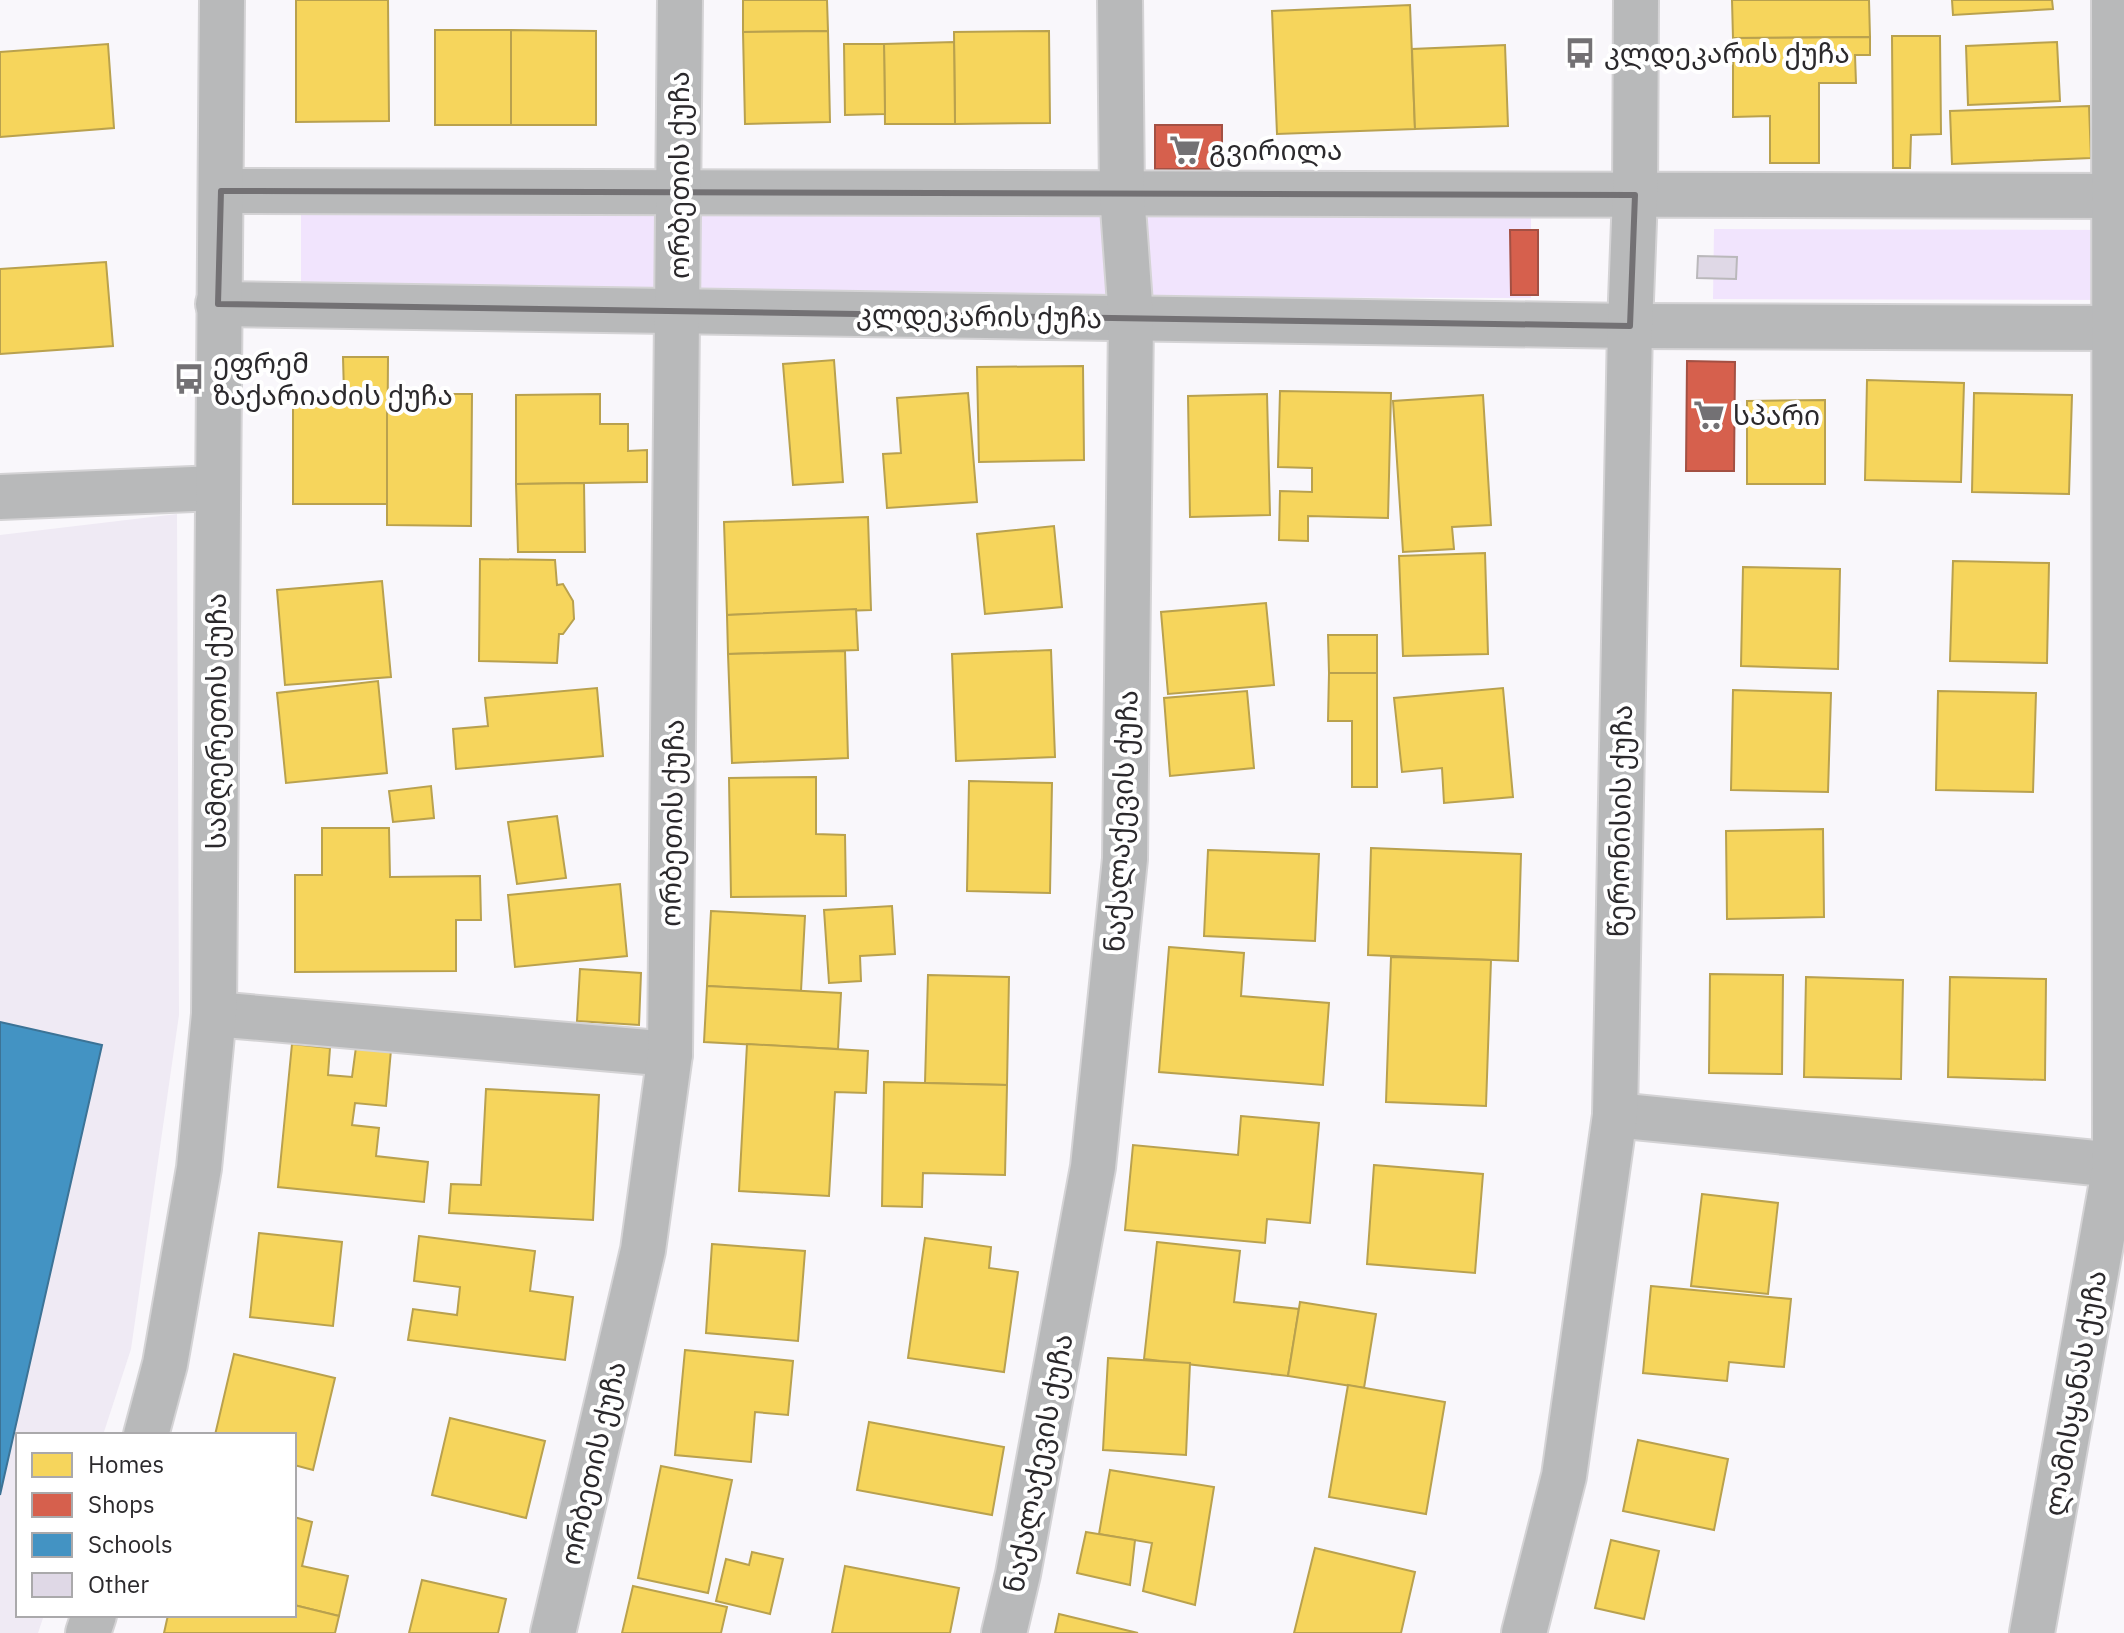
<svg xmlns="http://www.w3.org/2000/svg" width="2124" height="1633" font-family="'IBM Plex Sans','Noto Sans Georgian',sans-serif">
<rect width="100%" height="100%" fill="#f9f7fb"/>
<polygon fill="#efeaf4" points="177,514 179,1015 131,1349 103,1435 18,1435 18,1615 44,1615 38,1633 0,1633 0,535"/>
<g fill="#f1e4fd">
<polygon points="301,210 1531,213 1531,298 301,296"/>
<polygon points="1714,229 2124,230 2124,300 1713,299"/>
</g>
<g fill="#f6d55c" stroke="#b9a14e" stroke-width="2">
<polygon points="296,0 388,0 389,121 296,122"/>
<polygon points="743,0 827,0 828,31 743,32"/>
<polygon points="1732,0 1869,0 1870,37 1733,38"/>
<polygon points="1952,0 2052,0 2053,9 1953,15"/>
<polygon points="1410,5 1415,129 1277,134 1272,11"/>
<rect x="435" y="30" width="76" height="95"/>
<polygon points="511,30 596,31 596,125 511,125"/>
<polygon points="828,31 830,122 745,124 743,32"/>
<polygon points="1049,31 1050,123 955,124 954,32"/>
<polygon points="1892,36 1940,36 1941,134 1911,135 1910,168 1893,168"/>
<polygon points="1870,37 1870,55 1855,55 1856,83 1819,83 1819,163 1770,163 1770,116 1733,117 1733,38"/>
<polygon points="954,42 955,124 885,124 884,44"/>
<polygon points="2057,42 2060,101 1968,105 1966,46"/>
<polygon points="108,44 114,128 0,137 0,52"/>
<polygon points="844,44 884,44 885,114 845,115"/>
<polygon points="1505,45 1508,126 1415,129 1412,49"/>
<polygon points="2089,106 2091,158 1952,164 1950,111"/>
<polygon points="106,262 113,346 0,354 0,269"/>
<polygon points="343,357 388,357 387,504 293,504 293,394 344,394"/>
<polygon points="834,360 843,482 793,485 783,364"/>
<polygon points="1083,366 1084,460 979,462 977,367"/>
<polygon points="1867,380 1964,383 1961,482 1865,480"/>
<polygon points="1280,391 1391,393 1388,518 1308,516 1308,541 1279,540 1280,491 1312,492 1312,468 1278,467"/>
<polygon points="968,393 977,502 887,508 883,454 901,453 897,398"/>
<polygon points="1974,393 2072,395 2069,494 1972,492"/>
<polygon points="387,394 472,394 471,526 387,525"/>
<polygon points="600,394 600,424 628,424 628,451 647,450 647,482 516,484 516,395"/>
<polygon points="1267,394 1270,515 1190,517 1188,396"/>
<polygon points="1483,395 1491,525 1452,527 1454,549 1403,552 1393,401"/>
<polygon points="1825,400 1825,484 1747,484 1747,401"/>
<polygon points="584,483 585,552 518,552 516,484"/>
<polygon points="868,517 871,610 727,615 724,522"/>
<polygon points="1054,526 1062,607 985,614 977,534"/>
<polygon points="1485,553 1488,654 1403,656 1399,556"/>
<polygon points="480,559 555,560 557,585 563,584 573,601 574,619 563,634 559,634 557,663 479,661"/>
<polygon points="1953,561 2049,563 2047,663 1950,661"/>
<polygon points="1743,567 1840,569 1838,669 1741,666"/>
<polygon points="382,581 391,677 285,685 277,590"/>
<polygon points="1266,603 1274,685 1168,694 1161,612"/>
<polygon points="856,609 858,650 728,654 727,615"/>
<polygon points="1328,635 1377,635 1377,673 1329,673"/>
<polygon points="1051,650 1055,757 956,761 952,654"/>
<polygon points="845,651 848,758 732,763 728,654"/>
<polygon points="1329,673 1377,673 1377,787 1352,787 1352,721 1328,721"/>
<polygon points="378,681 387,773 286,783 277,693"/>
<polygon points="597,688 603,756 456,769 453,729 488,726 485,698"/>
<polygon points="1503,688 1513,797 1444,803 1442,768 1402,772 1394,698"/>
<polygon points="1733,690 1831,693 1828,792 1731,790"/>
<polygon points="1247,691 1254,768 1170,776 1164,698"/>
<polygon points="1938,691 2036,693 2033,792 1936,790"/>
<polygon points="816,777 816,834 845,835 846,896 731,897 729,778"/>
<polygon points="969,781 1052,783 1050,893 967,891"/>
<polygon points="431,786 434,818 393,822 389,791"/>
<polygon points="557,816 566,878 517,884 508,822"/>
<polygon points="322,828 389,828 390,877 480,876 481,920 456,920 456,971 295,972 295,875 322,875"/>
<polygon points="1823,829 1824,917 1727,919 1726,831"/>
<polygon points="1371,848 1521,854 1518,961 1368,955"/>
<polygon points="1208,850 1319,854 1315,941 1204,936"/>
<polygon points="620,884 627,956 515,967 508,895"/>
<polygon points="892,906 895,954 860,956 861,981 829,983 824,910"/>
<polygon points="711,911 805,916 801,991 707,986"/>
<polygon points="1169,947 1244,953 1241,996 1329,1003 1323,1085 1159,1072"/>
<polygon points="1391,957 1491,960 1486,1106 1386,1102"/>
<polygon points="580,969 641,973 639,1025 577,1021"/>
<polygon points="1710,974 1783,975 1782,1074 1709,1073"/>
<polygon points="928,975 1009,977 1007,1085 925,1083"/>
<polygon points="1806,977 1903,980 1901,1079 1804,1077"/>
<polygon points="1950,977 2046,979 2045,1080 1948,1077"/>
<polygon points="707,986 841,993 838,1049 704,1042"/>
<polygon points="292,1044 330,1048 328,1075 352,1077 356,1047 391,1050 386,1106 355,1103 352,1125 379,1128 376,1156 428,1162 424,1202 278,1187"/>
<polygon points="747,1044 868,1051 866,1093 835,1092 829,1196 739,1191"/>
<polygon points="884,1082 1007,1085 1005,1175 923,1173 922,1207 882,1206"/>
<polygon points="486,1089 599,1095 593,1220 449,1213 451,1184 481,1185"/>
<polygon points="1241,1116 1319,1123 1310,1223 1267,1219 1265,1243 1125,1230 1133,1145 1238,1155"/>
<polygon points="1374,1165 1483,1174 1475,1273 1367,1264"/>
<polygon points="1702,1194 1778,1203 1768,1294 1691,1286"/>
<polygon points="259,1233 342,1242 333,1326 250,1317"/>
<polygon points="419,1236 535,1251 530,1291 573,1297 565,1360 408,1340 413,1309 457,1315 460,1287 414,1281"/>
<polygon points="925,1238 991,1247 989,1268 1018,1272 1004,1372 908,1358"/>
<polygon points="1157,1242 1240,1251 1234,1302 1299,1309 1288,1376 1144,1359"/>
<polygon points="712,1244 805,1251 798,1341 706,1333"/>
<polygon points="1651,1286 1791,1299 1784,1367 1729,1362 1727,1381 1643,1373"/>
<polygon points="1300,1302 1376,1314 1364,1388 1288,1376"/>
<polygon points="685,1350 793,1361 788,1415 755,1412 751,1462 675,1455"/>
<polygon points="234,1354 335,1378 313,1470 294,1465 294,1435 215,1435"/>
<polygon points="1108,1358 1190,1363 1186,1455 1103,1450"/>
<polygon points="1348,1385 1445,1402 1426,1514 1329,1497"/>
<polygon points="450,1418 545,1441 526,1518 432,1495"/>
<polygon points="869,1422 1004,1447 992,1515 857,1490"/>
<polygon points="1638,1440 1728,1459 1714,1530 1623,1511"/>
<polygon points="661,1466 732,1480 708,1593 638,1578"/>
<polygon points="1110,1470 1214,1487 1195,1605 1143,1591 1152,1543 1099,1534"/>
<polygon points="294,1517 312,1522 302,1566 348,1576 339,1616 294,1605"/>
<polygon points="1086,1532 1135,1540 1130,1585 1077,1573"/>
<polygon points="1611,1540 1659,1551 1644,1619 1595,1608"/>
<polygon points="1315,1548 1415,1572 1401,1633 1294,1633"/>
<polygon points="752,1552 783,1559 770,1614 716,1601 726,1559 749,1565"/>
<polygon points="845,1566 959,1588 950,1633 832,1633"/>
<polygon points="422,1580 506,1599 498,1633 409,1633"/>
<polygon points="633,1586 727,1607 721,1633 622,1633"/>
<polygon points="294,1605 339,1616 335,1633 164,1633 168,1615 294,1615"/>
<polygon points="1059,1614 1138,1633 1055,1633"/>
</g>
<g fill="#d6604d" stroke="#a35043" stroke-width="2">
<rect x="1155" y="125" width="67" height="44"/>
<polygon points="1510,230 1538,230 1538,295 1511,295"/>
<polygon points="1687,361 1735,362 1734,471 1686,471"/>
</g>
<polygon fill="#4393c3" stroke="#3c7396" stroke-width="2" points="0,1022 102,1045 0,1495"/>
<polygon fill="#dfd8e6" stroke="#bab8bb" stroke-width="2" points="1698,256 1737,257 1736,279 1697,278"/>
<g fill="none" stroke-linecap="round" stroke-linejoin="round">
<defs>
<g id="minor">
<path d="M221,191c635,-2 1269,4 1903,5"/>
<polyline points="218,304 1630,326 2124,328"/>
<polyline points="0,497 217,488"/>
<polyline points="214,1014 670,1054"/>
<polyline points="1615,1115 2115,1165"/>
<polyline points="146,1435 165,1364 199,1168 214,1014 222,0"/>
<polyline points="88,1633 94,1615"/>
<polyline points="553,1633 643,1250 670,1054 680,0"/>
<polyline points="1004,1633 1018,1574 1093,1167 1125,859 1131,318 1122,194 1120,0"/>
<polyline points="1524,1633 1564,1476 1615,1115 1630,326 1635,195 1636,0"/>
<polyline points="2032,1633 2115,1165 2114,0"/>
</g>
</defs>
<use href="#minor" stroke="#d4d3d5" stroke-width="48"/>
<use href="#minor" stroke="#b8b9ba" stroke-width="44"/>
</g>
<path fill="none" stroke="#737174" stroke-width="6" stroke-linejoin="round" d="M221,191l1414,4 -5,131 -1412,-22z"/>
<defs>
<symbol id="bus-bare" viewBox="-9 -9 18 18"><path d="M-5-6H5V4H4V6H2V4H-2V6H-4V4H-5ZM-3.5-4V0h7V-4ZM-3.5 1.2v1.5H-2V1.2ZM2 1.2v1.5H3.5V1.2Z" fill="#737174" stroke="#fff" stroke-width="2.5" paint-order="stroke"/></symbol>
<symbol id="supermarket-bare" viewBox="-9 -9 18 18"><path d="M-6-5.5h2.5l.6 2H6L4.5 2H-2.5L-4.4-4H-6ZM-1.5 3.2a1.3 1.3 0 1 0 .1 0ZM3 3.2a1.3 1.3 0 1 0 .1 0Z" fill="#737174" stroke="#fff" stroke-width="2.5" paint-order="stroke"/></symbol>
</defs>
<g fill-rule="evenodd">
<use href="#bus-bare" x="1558" y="31" width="44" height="44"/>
<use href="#supermarket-bare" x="1163" y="128" width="44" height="44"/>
<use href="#bus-bare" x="167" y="357" width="44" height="44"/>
<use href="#supermarket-bare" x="1687" y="393" width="44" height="44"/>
</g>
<g text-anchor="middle" stroke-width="8" stroke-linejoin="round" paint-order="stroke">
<g font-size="28" fill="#2b292c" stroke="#fff" text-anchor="start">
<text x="1604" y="63">კლდეკარის ქუჩა</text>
<text x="1209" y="160">გვირილა</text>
<text x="213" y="373">ეფრემ<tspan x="213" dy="32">ზაქარიაძის ქუჩა</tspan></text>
<text x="1733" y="425">სპარი</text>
</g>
<g font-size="28" fill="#2b292c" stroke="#fff">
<text transform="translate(679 175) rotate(-90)" y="10">ორბეთის ქუჩა</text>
<text transform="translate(979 316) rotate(1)" y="10">კლდეკარის ქუჩა</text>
<text transform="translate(216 721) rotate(-90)" y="10">სამღერეთის ქუჩა</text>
<text transform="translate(1121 821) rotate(-87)" y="10">ნაქალაქევის ქუჩა</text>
<text transform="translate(1620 821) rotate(-89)" y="10">წერონისის ქუჩა</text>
<text transform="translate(672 823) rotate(-89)" y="10">ორბეთის ქუჩა</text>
<text transform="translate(2075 1393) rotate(-80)" y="10">ლამისყანას ქუჩა</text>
<text transform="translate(593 1463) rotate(-77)" y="10">ორბეთის ქუჩა</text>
<text transform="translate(1038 1463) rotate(-79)" y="10">ნაქალაქევის ქუჩა</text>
</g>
</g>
<rect x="16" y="1433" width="280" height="184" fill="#ffffff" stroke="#aaa9ab" stroke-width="2"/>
<rect x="32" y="1453" width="40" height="24" fill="#f6d55c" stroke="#aaa9ab" stroke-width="2"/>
<text x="88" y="1473" font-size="24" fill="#2b292c">Homes</text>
<rect x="32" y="1493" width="40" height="24" fill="#d6604d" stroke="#aaa9ab" stroke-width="2"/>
<text x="88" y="1513" font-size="24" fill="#2b292c">Shops</text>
<rect x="32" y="1533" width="40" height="24" fill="#4393c3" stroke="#aaa9ab" stroke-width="2"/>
<text x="88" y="1553" font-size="24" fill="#2b292c">Schools</text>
<rect x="32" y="1573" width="40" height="24" fill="#dfd8e6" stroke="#aaa9ab" stroke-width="2"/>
<text x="88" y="1593" font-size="24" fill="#2b292c">Other</text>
</svg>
